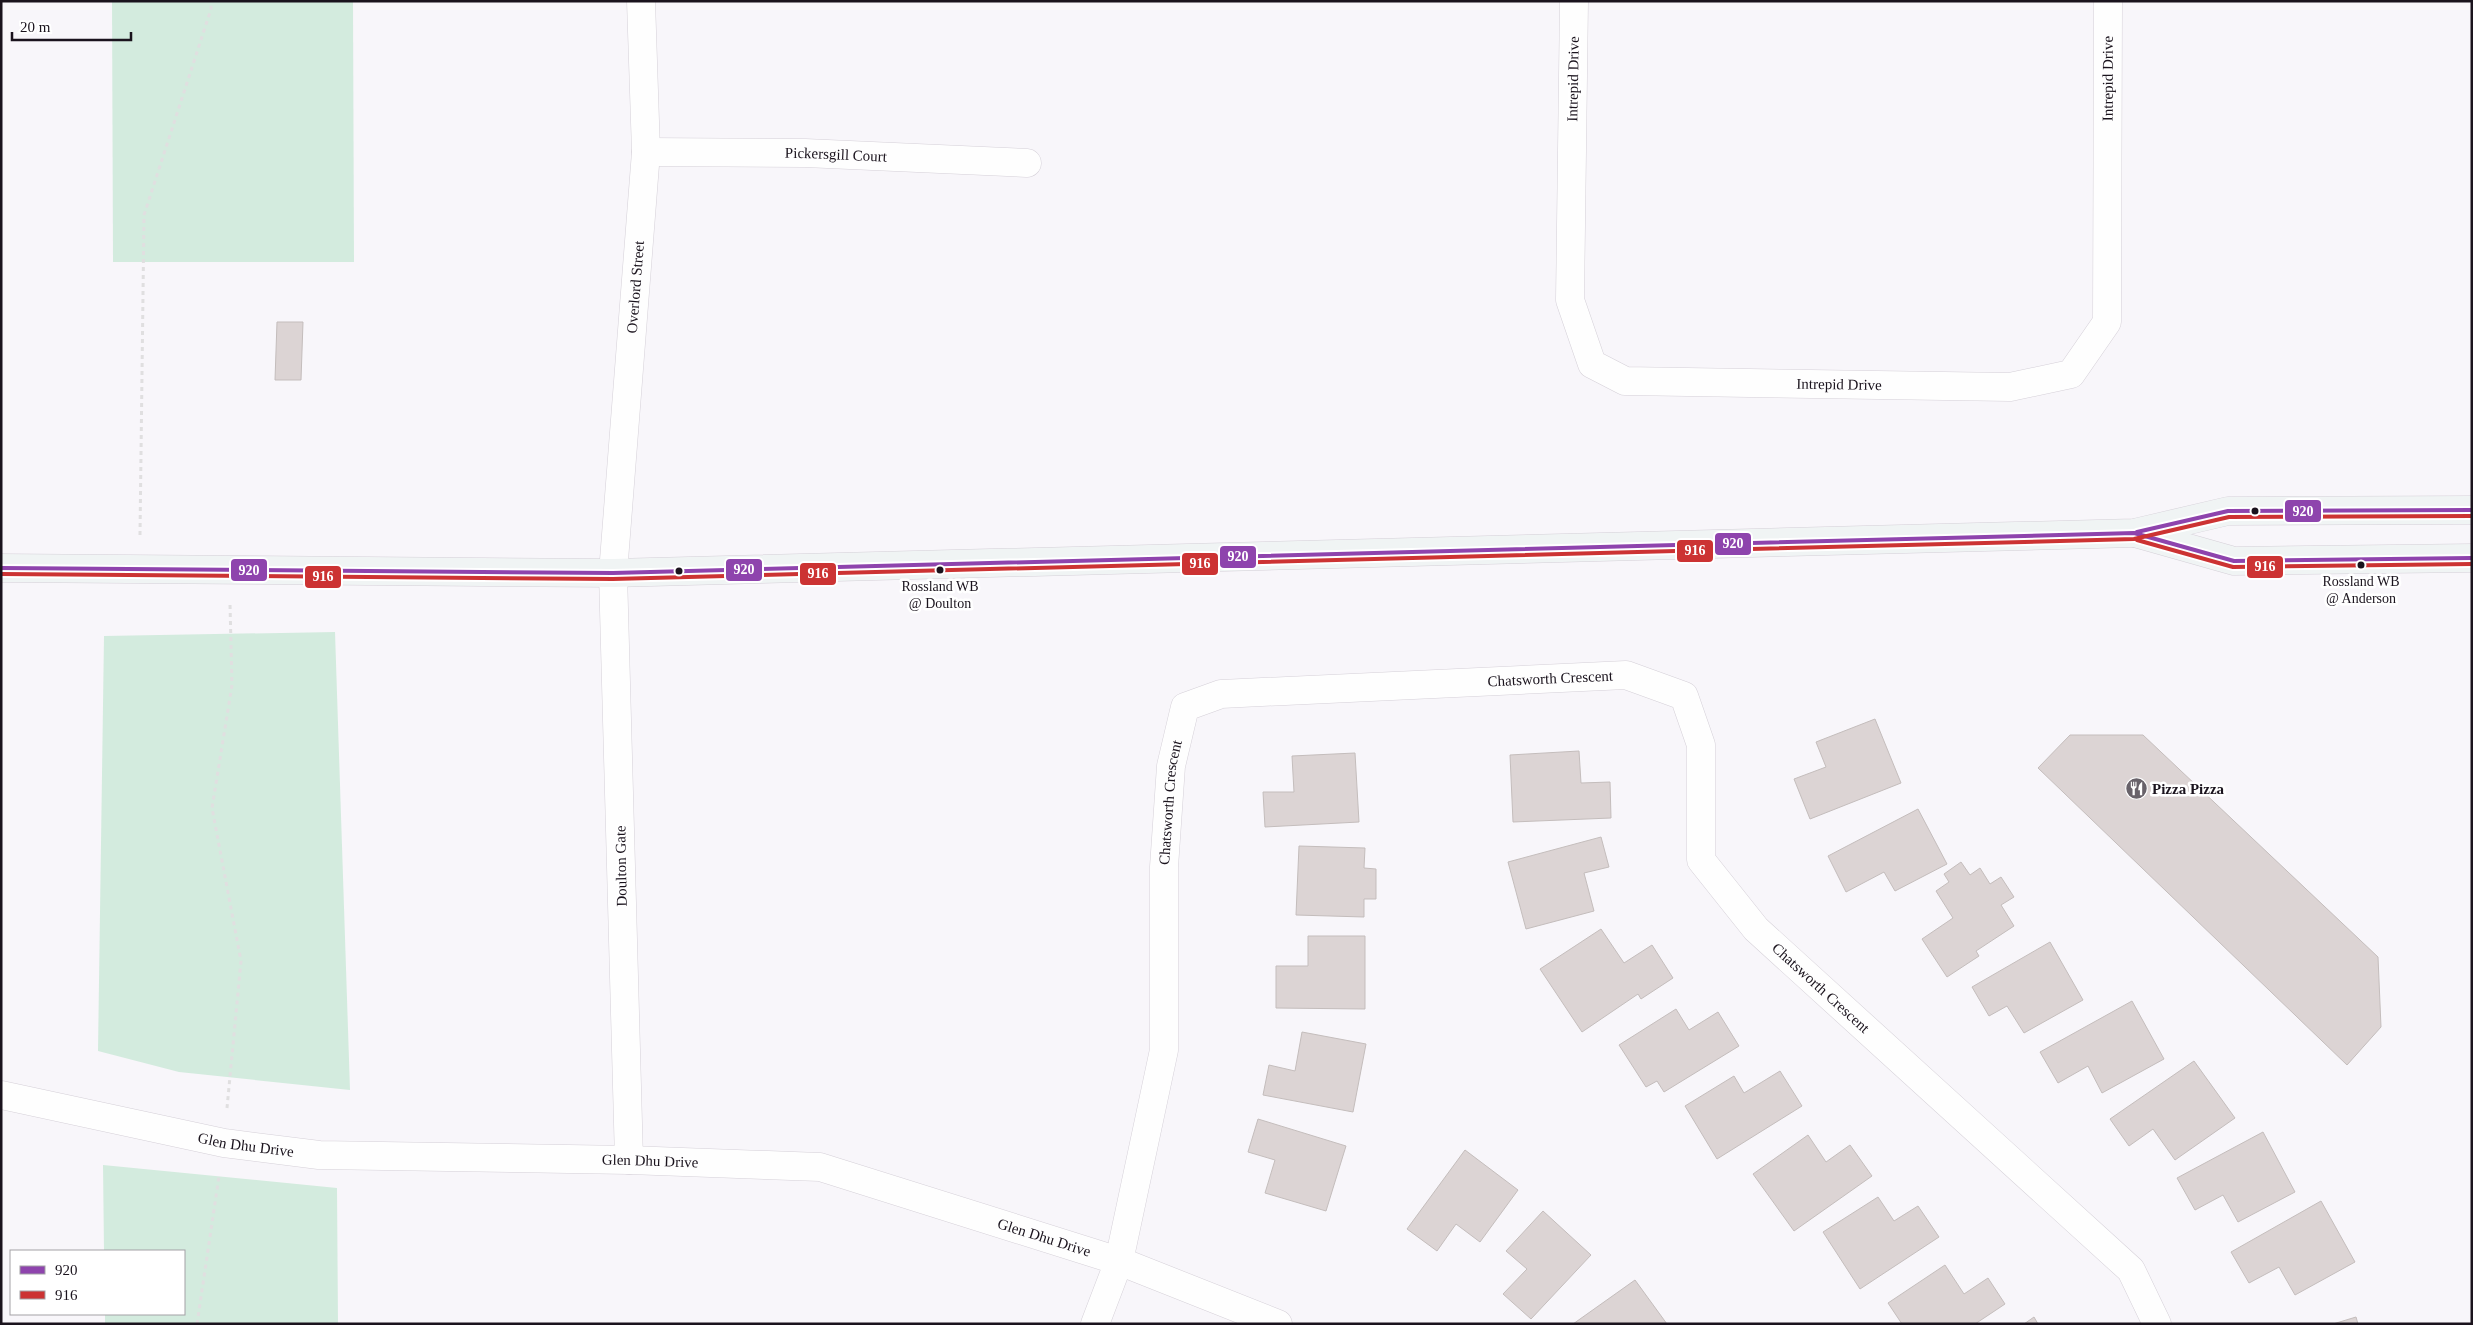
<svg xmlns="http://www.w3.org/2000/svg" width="2473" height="1325" font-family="Georgia,serif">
<rect width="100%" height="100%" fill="#f8f6fa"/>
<g fill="#d3ebde">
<polygon points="112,1 353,1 354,262 113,262"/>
<polygon points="335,632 350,1090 179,1072 98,1051 104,636"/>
<polygon points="103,1165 337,1188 338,1324 105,1324 105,1314 184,1314 184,1251 104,1251"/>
</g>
<g fill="#dcd4d4" stroke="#c4bdbc">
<polygon points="277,322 303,322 301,380 275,380"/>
<polygon points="1875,719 1901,783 1810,819 1794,779 1826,767 1816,742"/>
<polygon points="2070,735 2143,735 2378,957 2381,1027 2347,1065 2038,768"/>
<polygon points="1579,751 1581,783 1610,782 1611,818 1513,822 1510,755"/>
<polygon points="1355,753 1359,822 1265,827 1263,792 1294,792 1292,756"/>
<polygon points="1918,809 1947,864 1895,891 1884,872 1846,892 1828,856"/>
<polygon points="1601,837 1609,867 1584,873 1594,911 1526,929 1508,862"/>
<polygon points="1299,846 1365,848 1364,868 1376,869 1376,899 1364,899 1364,917 1296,915"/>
<polygon points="1961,862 1970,875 1980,868 1990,884 2001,877 2014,897 2001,905 2014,926 1976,951 1979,956 1947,977 1922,939 1953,918 1936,891 1949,882 1944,874"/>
<polygon points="1601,929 1624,963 1652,945 1673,978 1641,999 1638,994 1582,1032 1540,969"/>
<polygon points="1308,936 1365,936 1365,1009 1276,1008 1276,966 1308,966"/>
<polygon points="2050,942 2083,1000 2024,1033 2007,1006 1989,1016 1972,987"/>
<polygon points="2132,1001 2164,1059 2102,1093 2088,1066 2058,1083 2040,1052"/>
<polygon points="1676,1009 1689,1030 1718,1012 1739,1046 1664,1092 1657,1081 1646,1087 1619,1045"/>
<polygon points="1302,1032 1366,1044 1353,1112 1263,1095 1269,1065 1295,1071"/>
<polygon points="2194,1061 2235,1118 2175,1160 2153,1129 2129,1146 2110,1119"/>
<polygon points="1780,1071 1802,1106 1717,1159 1685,1106 1734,1076 1744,1093"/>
<polygon points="1258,1119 1346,1146 1326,1211 1265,1193 1275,1160 1248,1152"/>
<polygon points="2263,1132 2295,1192 2238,1222 2223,1195 2195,1210 2177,1178"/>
<polygon points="1808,1135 1826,1162 1850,1145 1872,1176 1794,1231 1753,1174"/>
<polygon points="1465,1150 1518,1190 1480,1242 1456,1224 1437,1251 1407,1229"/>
<polygon points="1878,1197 1894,1221 1918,1206 1939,1237 1860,1289 1823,1232"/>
<polygon points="2321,1201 2355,1262 2295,1295 2279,1267 2249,1283 2231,1252"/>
<polygon points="1543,1211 1591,1255 1531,1319 1503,1294 1527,1269 1506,1251"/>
<polygon points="1945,1265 1964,1294 1988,1278 2005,1304 1975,1324 1902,1324 1888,1303"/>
<polygon points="1635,1280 1667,1324 1573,1324"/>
<polygon points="2034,1317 2038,1324 2024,1324"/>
<polygon points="2356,1317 2358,1324 2333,1324"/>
</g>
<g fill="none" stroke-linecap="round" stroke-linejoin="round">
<defs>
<g id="minor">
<path id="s1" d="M1574,1l-4,299 22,64 33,17 385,6 61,-13 36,-52 1,-321"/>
<path id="s2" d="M646,152l159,1 222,10"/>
<path id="s3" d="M1,1095l223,48 95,12 310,5 191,7 299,94 159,63"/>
<path id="s4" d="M629,1160l-16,-587 33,-421 -5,-151"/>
<path id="s5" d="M1095,1324l24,-63 45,-211v-183l7,-101 14,-59 36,-13 405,-19 58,21 17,49v115l55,69 375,341 26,54"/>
</g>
<g id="secondary">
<polyline points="2135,533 2234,561 2472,558"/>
<polyline points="1,568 613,573 2134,533 2228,511 2472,510"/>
</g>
</defs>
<use href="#minor" stroke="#d5d0d8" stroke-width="29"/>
<use href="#secondary" stroke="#d5d0d8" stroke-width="29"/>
<g stroke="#e0dfe0" stroke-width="3" stroke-dasharray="4 4" stroke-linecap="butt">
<polyline points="140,535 144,215 211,9 211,1"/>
<polyline points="227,1108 241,961 212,808 232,685 230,604"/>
<polyline points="197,1324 219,1176"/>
</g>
<use href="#minor" stroke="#fefefe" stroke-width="28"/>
<use href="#secondary" stroke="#f0f4f4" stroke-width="28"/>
<defs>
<g id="bus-1">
<polyline points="2137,532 2228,511 2472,510"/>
<polyline points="1,568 613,573 2134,533 2234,561 2472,558"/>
</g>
<g id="bus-2">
<polyline points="2137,540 2233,567 2472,564"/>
<polyline points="1,574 613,579 2134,539 2229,517 2472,516"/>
</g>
</defs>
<use href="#bus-1" stroke="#fff" stroke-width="8"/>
<use href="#bus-2" stroke="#fff" stroke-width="8"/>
<use href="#bus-1" stroke="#8e44ad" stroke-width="4"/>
<use href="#bus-2" stroke="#c33" stroke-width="4"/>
</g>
<defs>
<symbol id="restaurant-disc" viewBox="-11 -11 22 22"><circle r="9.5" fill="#68626a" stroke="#fff"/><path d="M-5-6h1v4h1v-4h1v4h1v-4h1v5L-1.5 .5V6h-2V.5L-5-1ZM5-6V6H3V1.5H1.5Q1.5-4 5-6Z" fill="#fff"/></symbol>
</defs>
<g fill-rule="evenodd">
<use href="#restaurant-disc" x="2124" y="776" width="25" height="25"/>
</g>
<g fill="#1a131d" stroke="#fff" stroke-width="2">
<circle cx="2255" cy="511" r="4.5"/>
<circle cx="2361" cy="565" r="4.5"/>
<circle cx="940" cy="570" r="4.5"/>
<circle cx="679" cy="571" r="4.5"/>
</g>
<g text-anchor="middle" stroke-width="5" stroke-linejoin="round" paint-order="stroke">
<g font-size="14" fill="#1a131d" stroke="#fff">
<text x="2361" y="586">Rossland WB<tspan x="2361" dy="17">@ Anderson</tspan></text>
<text x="940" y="591">Rossland WB<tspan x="940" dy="17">@ Doulton</tspan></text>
</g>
<g font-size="15" fill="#1a131d" stroke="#fff">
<text transform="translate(1573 79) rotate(-89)" y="5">Intrepid Drive</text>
<text dy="5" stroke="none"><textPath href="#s1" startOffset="1158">Intrepid Drive</textPath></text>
<text dy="5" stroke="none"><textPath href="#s2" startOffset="190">Pickersgill Court</textPath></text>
<text dy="5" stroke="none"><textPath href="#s4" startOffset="874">Overlord Street</textPath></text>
<text dy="5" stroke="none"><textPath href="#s1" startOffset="618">Intrepid Drive</textPath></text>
<text dy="5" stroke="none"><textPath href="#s5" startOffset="996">Chatsworth Crescent</textPath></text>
<text dy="5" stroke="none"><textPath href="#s5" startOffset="531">Chatsworth Crescent</textPath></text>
<text transform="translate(621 866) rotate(-91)" y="5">Doulton Gate</text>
<text dy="5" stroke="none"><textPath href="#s5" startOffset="1476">Chatsworth Crescent</textPath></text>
<text dy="5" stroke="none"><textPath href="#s3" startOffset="250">Glen Dhu Drive</textPath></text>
<text dy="5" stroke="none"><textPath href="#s3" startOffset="655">Glen Dhu Drive</textPath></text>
<text dy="5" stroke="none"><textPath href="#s3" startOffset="1060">Glen Dhu Drive</textPath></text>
</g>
<g font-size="15" font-weight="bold" fill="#1a131d" stroke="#fff" text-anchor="start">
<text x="2152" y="794">Pizza Pizza</text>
</g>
</g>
<g stroke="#fff" stroke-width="2">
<rect x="2284" y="499" width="38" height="24" rx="5" fill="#8e44ad"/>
<rect x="1714" y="532" width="38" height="24" rx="5" fill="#8e44ad"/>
<rect x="1676" y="539" width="38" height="24" rx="5" fill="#c33"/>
<rect x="1219" y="545" width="38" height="24" rx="5" fill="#8e44ad"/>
<rect x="1181" y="552" width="38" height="24" rx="5" fill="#c33"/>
<rect x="2246" y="555" width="38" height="24" rx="5" fill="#c33"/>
<rect x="725" y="558" width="38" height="24" rx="5" fill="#8e44ad"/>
<rect x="230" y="558" width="38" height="24" rx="5" fill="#8e44ad"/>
<rect x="799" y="562" width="38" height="24" rx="5" fill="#c33"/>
<rect x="304" y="565" width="38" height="24" rx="5" fill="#c33"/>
</g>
<g font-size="14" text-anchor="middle" font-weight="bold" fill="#fff">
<text x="2303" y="516">920</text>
<text x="1733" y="548">920</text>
<text x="1695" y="555">916</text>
<text x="1238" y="561">920</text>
<text x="1200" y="568">916</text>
<text x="2265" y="571">916</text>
<text x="744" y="574">920</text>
<text x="249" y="575">920</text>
<text x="818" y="578">916</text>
<text x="323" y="581">916</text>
</g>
<rect width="2473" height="1325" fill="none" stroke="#1a131d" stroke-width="5"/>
<rect x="10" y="1250" width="175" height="65" fill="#ffffff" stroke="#a3a1a5"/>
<rect x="20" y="1266" width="25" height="8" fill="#8e44ad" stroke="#a3a1a5"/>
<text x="55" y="1275" font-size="15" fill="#1a131d">920</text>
<rect x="20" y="1291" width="25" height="8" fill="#cc3333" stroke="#a3a1a5"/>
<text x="55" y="1300" font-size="15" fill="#1a131d">916</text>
<path d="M12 32v8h119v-8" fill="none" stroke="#1a131d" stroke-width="2.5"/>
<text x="20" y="32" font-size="15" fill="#1a131d" stroke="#ffffff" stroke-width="4" paint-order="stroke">20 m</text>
</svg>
